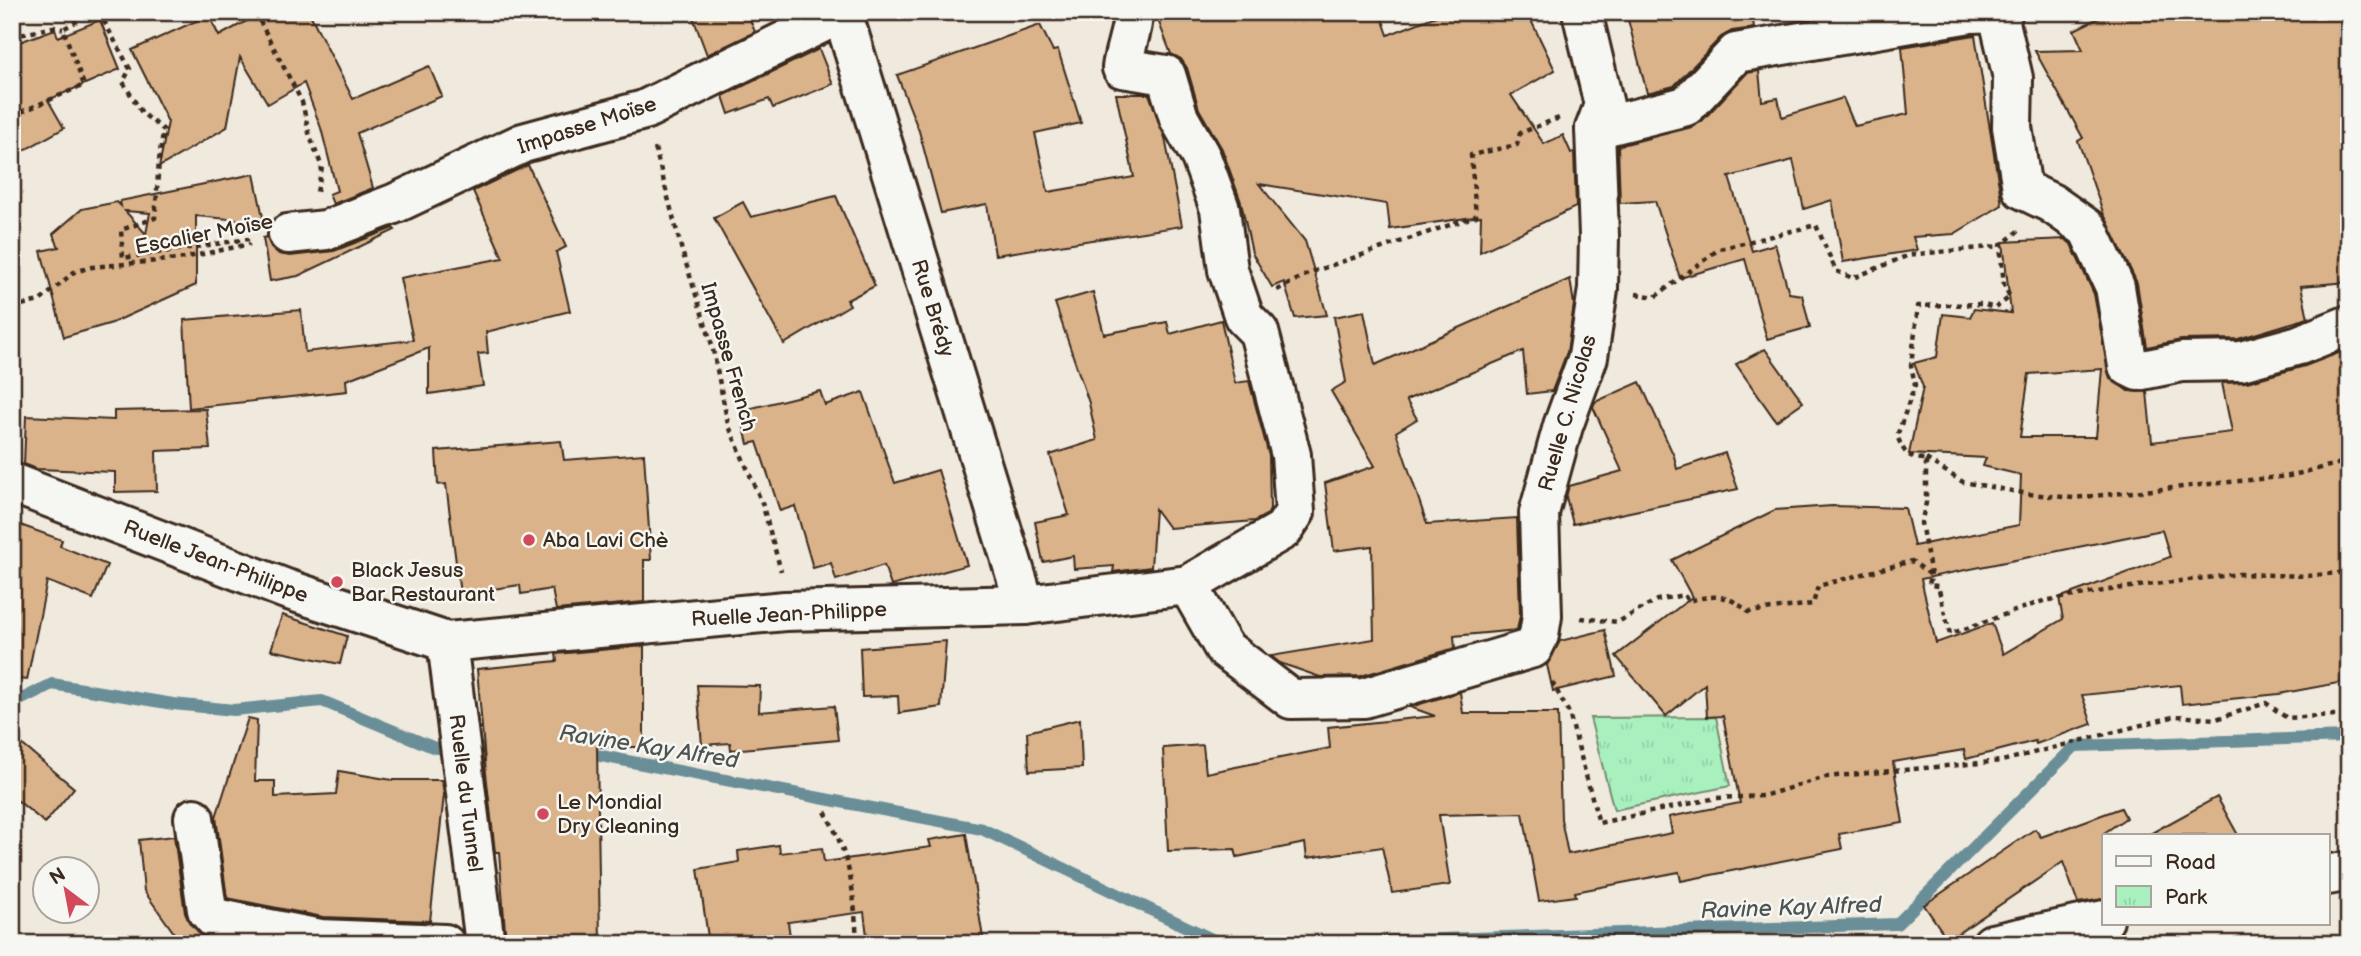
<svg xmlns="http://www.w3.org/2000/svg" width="2361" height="956" font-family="'Balsamiq Sans',sans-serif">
<defs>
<pattern id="park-tufts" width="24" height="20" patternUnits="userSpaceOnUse" patternTransform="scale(1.75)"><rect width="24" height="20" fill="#a8f1bf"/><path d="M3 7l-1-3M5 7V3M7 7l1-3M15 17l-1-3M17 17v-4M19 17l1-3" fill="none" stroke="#92cfa4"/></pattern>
</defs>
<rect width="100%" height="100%" fill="#f0e9dd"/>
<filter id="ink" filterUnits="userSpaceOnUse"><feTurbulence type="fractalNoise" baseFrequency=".0143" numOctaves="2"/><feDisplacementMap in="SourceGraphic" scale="14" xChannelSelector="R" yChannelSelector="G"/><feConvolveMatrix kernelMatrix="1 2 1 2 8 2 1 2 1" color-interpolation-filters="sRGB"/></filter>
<g filter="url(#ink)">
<polygon fill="url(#park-tufts)" stroke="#728e6e" stroke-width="2" points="1716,717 1730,786 1614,810 1590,718"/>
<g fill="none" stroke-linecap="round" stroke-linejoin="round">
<g stroke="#698e98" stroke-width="12">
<polyline points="12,704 52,684 173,704 234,710 322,701 435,748 499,749"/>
<polyline points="580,752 982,829 1222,944"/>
<polyline points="1287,944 1897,924 2075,746 2349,737"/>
</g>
</g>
<g fill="#dab38b" stroke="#3b2a1e" stroke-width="2" fill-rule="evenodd">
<polygon points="263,12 309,12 353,99 429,66 442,96 357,133 373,188 333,204 329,194 337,191 321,128 304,83 268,104 240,57 227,127 159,167 168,122 132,50 209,15 219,36"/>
<polygon points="691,12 747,12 755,32 707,55"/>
<polygon points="1155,12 1380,12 1388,35 1446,12 1527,12 1555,70 1511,95 1544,144 1563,135 1571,153 1574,152 1576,207 1480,252 1481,216 1390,229 1387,204 1259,184 1305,241 1327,315 1295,318 1284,282 1272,287 1252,253 1241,202 1222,149 1199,109 1187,68 1181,59 1171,54"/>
<polygon points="1626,12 1752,12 1754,28 1732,31 1721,37 1674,86 1647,93"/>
<polygon points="2111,12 2349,12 2349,282 2301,286 2308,318 2238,339 2181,340 2147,347 2137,283 2104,215 2078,141 2083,138 2035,51 2083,50 2074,30"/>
<polygon points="100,20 120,69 48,100 64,128 12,157 12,41 14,44 55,29 58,37"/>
<polygon points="1040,25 1053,51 1058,50 1081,123 1035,133 1048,192 1134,177 1116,94 1149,94 1165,138 1182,226 995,255 987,204 941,213 919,131 897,75"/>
<polygon points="1975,35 2002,205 1954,234 1913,237 1917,250 1843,262 1832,200 1804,209 1793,160 1729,177 1752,251 1775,244 1789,293 1802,295 1810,327 1767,339 1745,259 1680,278 1655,201 1620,203 1618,146 1692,127 1702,121 1747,73 1759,71 1762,101 1778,98 1782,117 1843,98 1855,126 1908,114 1902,47"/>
<polygon points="819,49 833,84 773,108 769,99 729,114 723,96"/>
<polygon points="528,165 566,247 556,252 570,311 486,332 488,353 478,354 483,386 429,394 429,348 346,380 347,391 189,408 184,320 301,310 305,352 413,340 400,278 503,258 473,191"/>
<path d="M254,174l10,48 -68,-6v69l-84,38 -48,14 -23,-86 18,-4 -6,-13 29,-25 35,-7 4,4 -1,-5zM125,211l25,2 -4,21z"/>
<polygon points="836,196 875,286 847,300 850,305 784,344 714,218 743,202 751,217"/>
<polygon points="393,228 395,230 298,276 270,281 263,238 267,237 271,247 279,254 290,256 334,251"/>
<path d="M2065,239l6,5 23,50 16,84 18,13 19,1 5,50 80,-10 -10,-49 25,-1 58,-16 44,-17v332l-70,13 -97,10 -2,-19 -98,10 10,29 -56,20 -1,-3 -69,18 -2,-9 -71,12 10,61 -64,11 3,15 -161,32 -2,-9 -104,20 1,4 -37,5 -16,-88 -84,2 11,70 -58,8 -10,-46 -75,11 -2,-15 -68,14 -2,-8 -67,2 -5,-103 40,-3 3,28 124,-25 -2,-21 107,-11 -25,-9 50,-15 3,21h95l3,106 7,35 104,-21 -3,-16 71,-14 -17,-87 -16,1 -2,-33 -39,32 -50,-60 76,-59 -20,-37 103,-50 57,-4 73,2 9,38 105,-21 2,-50 -38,-9 3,-8 -77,-4 14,-67 -9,-24 23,-6 6,-43 27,3 4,-8 37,4 -8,-71zM2102,369l-6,68h-76l9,-63zM2162,530l8,27 -111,41 4,21 -60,35 -11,-31 -56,20 -15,-64z"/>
<polygon points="1570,279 1574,304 1567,352 1552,391 1527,394 1523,351 1406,400 1417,419 1396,432 1427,524 1517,518 1520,615 1517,630 1454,636 1455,648 1361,676 1320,677 1280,663 1271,656 1374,639 1372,546 1334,551 1325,483 1375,466 1331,391 1346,382 1334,317 1364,311 1375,365"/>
<polygon points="1093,292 1104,334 1167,322 1170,334 1221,320 1235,383 1249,381 1269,456 1270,509 1268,514 1255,521 1169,528 1155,509 1151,567 1113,572 1114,566 1074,569 1073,556 1043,562 1035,522 1069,515 1050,455 1097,440 1089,403 1055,303"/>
<polygon points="1765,349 1803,402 1776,421 1736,364"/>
<polygon points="1640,382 1674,456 1677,469 1725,453 1738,489 1573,524 1566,497 1569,486 1622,471 1593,407 1595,402"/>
<polygon points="820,391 825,405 863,392 895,483 938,470 967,565 891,586 884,565 836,580 831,563 813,568 795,506 780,511 757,442 748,444 740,411"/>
<polygon points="206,409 210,449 156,451 157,491 115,492 115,472 37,469 24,464 26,416 114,420 114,411"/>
<polygon points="561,441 564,460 644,454 651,560 644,560 644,602 556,610 552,589 521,594 520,585 460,594 446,484 438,485 436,451"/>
<polygon points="12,522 62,540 60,546 107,565 93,599 47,581 27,680 12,678"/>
<polygon points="282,615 347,636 340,664 271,650"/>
<polygon points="1605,630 1616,676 1553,691 1547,665 1560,641"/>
<polygon points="946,641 941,707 899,713 898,696 862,697 860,648"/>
<polygon points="644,646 644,747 597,747 600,944 506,944 499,852 495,852 486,773 477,669 557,661 556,654"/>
<polygon points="697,685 760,686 759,712 834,706 838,740 731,750 730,743 702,745"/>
<polygon points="248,718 257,720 255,781 275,781 275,797 336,794 339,771 392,780 442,780 444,795 430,921 323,917 227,898 216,817"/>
<polygon points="1080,719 1082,768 1029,771 1027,732"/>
<polygon points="12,736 74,788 45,823 12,796"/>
<polygon points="2217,797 2238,835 2148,835"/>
<polygon points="2121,808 2126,818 2104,833 2104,899 2078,903 2063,862 1948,940 1924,905 2035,829 2041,837"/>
<polygon points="966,834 984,944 868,944 864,912 788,922 791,944 709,944 698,869 739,862 738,851 779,845 780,853 822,848 824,862 931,847 929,840"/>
<polygon points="174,836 185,913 190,924 209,939 231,944 182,944 144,891 139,840"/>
</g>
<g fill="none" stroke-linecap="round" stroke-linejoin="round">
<defs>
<g id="street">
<polyline points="842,12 1025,605"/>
<path d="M1133,12c1,15 -9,38 -11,56l44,7 13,43 22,39 19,52 8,61 16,47 15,15 32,123 4,57 -12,18 -95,55"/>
<polyline points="1998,14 2013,78 2012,127 2022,189 2051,203 2088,229 2115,287 2128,366 2138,371 2182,362 2241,361 2299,345 2349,325"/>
<polyline points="1595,129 1686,106 1736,53 1970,13 2003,12"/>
<polyline points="288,234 326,230 396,203 523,143 644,110 842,13"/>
<polyline points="12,483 286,589 447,642 785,611 1025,605 1188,585 1224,648 1291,699 1364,698 1533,648 1539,635 1542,616 1539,513 1563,426 1588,357 1598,289 1599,236 1595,129 1604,105 1582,12"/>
<polyline points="447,642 485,944"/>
<polyline points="194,818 207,910 214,918 320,939 445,944"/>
<polyline points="2328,875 2349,871"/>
<polyline points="1992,944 2104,920"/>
</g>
</defs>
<use href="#street" stroke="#3b2a1e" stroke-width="44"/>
<g stroke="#3b2a1e" stroke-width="4.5" stroke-dasharray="5 5" stroke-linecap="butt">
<path d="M99,12l31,57 -7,13 19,31 22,17c-7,30 -6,58 -9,88l-34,12 2,28 126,-19"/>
<polyline points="255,12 302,102 310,137 322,167 317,192"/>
<polyline points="12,37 53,27 63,29"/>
<polyline points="12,116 84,85 63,29 93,12"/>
<polyline points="655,148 682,251 712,345 728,424 762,503 781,571"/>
<polyline points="1277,290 1312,272 1476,216 1471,155 1517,145 1520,133 1559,118"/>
<polyline points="1636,294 1655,297 1719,249 1816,225 1836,271 1853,278 1909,255 2000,246"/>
<polyline points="12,307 40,301 74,272 92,267 179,259 250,244"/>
<polyline points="1926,459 1963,482 2029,494 2074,498 2289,476 2349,461"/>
<path d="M1931,575l-10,-52 5,-20v-44c-19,0 -22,-7 -29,-23l18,-51 -4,-20 7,-59 63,-2 14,4 15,-11 -6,-12 -4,-39 18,-15"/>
<path d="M1581,618l37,4 39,-22 27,-5 4,6c25,-6 40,-8 60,11l65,-8 5,-18 94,-25 19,14 -2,10 9,1 12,48 93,-33 79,-13 117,-14 68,2 42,-4"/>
<polyline points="1552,682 1569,713 1599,823 1716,798 1763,796 1826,777 2002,761 2176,716 2216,719 2266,703 2287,718 2349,714"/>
<path d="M816,944l41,-4c-4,-56 -6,-82 -34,-132"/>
</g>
<use href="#street" stroke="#f6f6f2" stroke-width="38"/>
</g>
</g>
<g fill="#d1495b" stroke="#f6f6f2" stroke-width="2.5">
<circle cx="529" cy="540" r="7"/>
<circle cx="337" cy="582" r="7"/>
<circle cx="543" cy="814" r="7"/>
</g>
<g text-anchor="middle" stroke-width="5" stroke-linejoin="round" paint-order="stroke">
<g font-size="21" fill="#3b2a1e" stroke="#f6f6f2">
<text transform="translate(587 125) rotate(-18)" y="7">Impasse Moïse</text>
<text transform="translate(204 234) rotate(-11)" y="7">Escalier Moïse</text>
<text transform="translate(933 308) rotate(73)" y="7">Rue Brédy</text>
<text transform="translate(729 357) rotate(74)" y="7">Impasse French</text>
<text transform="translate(1567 413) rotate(-74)" y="7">Ruelle C. Nicolas</text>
<text transform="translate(216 561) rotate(21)" y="7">Ruelle Jean-Philippe</text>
<text transform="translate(789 614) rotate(-3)" y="7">Ruelle Jean-Philippe</text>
<text transform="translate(466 793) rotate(83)" y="7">Ruelle du Tunnel</text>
</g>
<g font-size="21" fill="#3b2a1e" stroke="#f6f6f2" text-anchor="start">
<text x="543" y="547">Aba Lavi Chè</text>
<text x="351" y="577">Black Jesus<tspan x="351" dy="24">Bar Restaurant</tspan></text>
<text x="557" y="809">Le Mondial<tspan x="557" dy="24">Dry Cleaning</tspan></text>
</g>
<g font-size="23" font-style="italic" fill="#4e5451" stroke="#f6f6f2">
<text transform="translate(649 746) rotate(9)" y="8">Ravine Kay Alfred</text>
<text transform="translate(1791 907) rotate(-2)" y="8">Ravine Kay Alfred</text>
</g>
</g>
<rect width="2361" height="956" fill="none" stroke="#f6f6f2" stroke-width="42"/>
<rect x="21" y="21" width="2319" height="914" fill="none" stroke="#3b2a1e" stroke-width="2.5" filter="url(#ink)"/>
<rect x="2102" y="834" width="228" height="91" fill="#f6f6f2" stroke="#aba49d" stroke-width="2"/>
<rect x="2116" y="856" width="35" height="10" fill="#f6f6f2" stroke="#aba49d" stroke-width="2"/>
<text x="2165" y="869" font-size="21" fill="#3b2a1e">Road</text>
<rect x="2116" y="886" width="35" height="21" fill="url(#park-tufts)" stroke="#aba49d" stroke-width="2"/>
<text x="2165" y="904" font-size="21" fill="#3b2a1e">Park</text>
<g transform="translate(66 890) rotate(328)"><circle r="33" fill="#f6f6f2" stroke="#aba49d" stroke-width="2"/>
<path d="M0-5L12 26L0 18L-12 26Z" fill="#d1495b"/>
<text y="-10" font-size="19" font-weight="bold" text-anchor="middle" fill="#3b2a1e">N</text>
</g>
</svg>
